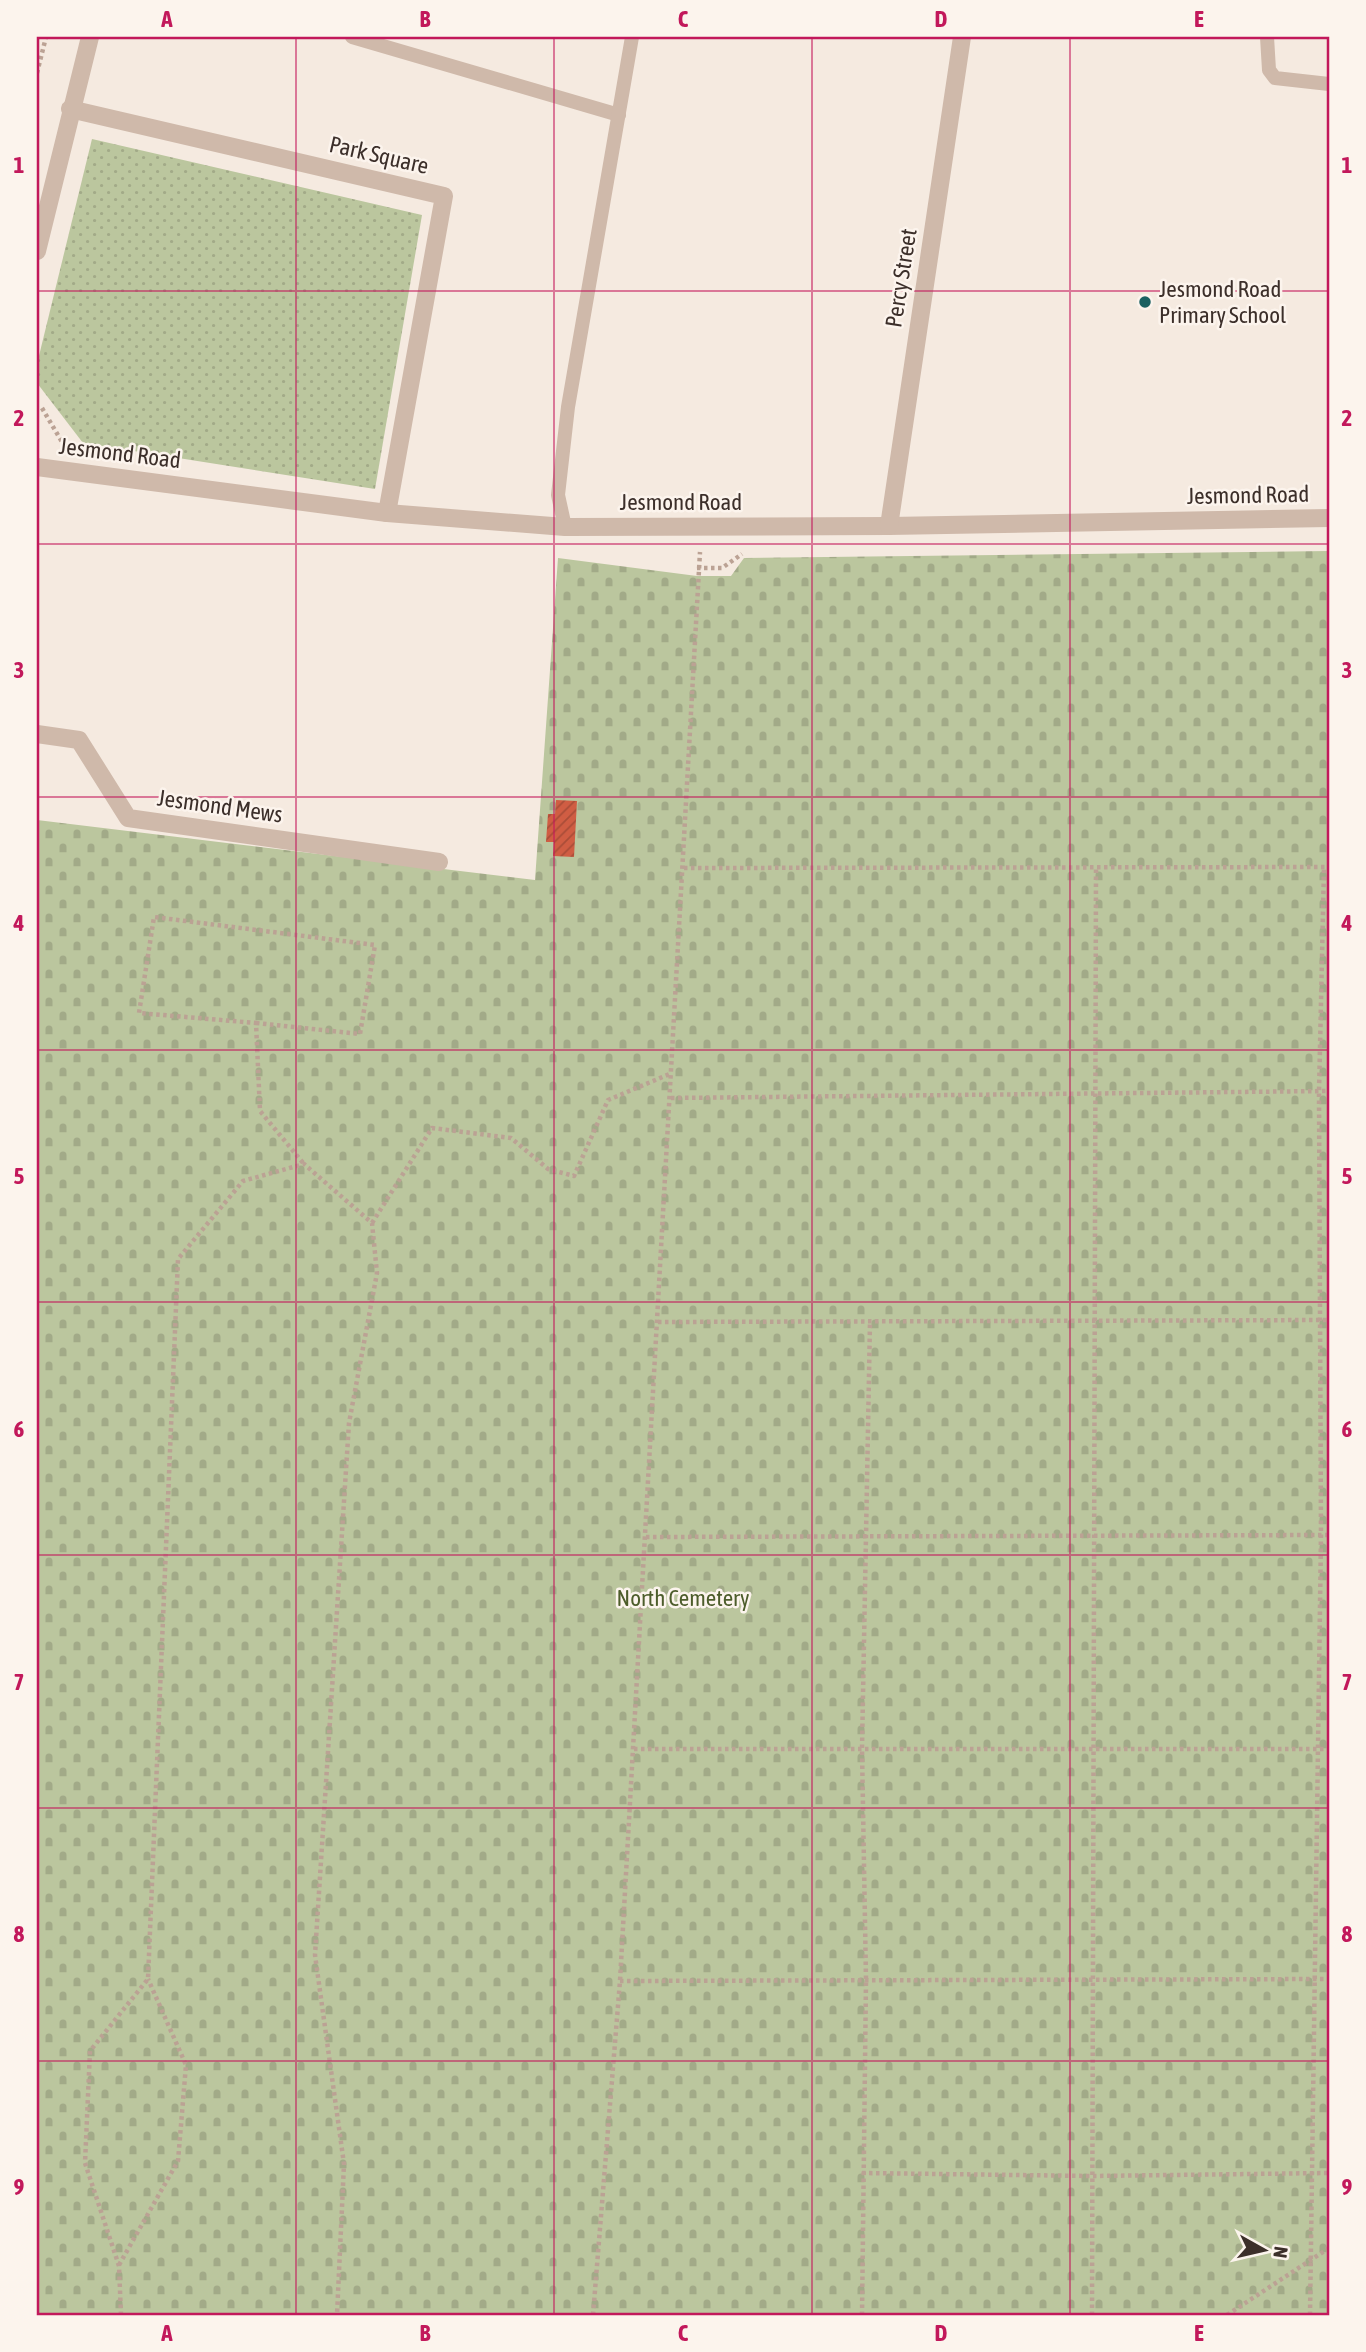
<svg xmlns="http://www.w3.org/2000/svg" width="1366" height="2352" font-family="'Asap Condensed',sans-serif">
<defs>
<pattern id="grass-dots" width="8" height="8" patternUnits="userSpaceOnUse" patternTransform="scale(1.75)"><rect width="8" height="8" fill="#bbc69e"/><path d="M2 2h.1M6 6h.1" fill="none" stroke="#a2aa88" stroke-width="1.8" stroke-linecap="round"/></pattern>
<pattern id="cemetery-stones" width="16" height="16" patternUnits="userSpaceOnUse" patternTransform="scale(1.75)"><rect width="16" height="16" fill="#bbc69e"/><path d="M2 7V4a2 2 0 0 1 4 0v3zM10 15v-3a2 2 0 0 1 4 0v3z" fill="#a2aa88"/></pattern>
<pattern id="building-hatch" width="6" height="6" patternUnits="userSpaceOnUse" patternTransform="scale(1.75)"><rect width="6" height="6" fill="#d05d43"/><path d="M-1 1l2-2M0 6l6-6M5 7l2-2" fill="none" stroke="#aa4d38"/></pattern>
</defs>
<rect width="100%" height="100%" fill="#f5eae0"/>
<polygon fill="url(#grass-dots)" points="92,139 422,215 375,489 83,443 37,383 37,364"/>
<polygon fill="url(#cemetery-stones)" points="1329,551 1329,2315 37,2315 37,820 535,880 558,558 697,576 731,576 744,558"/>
<polygon fill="url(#building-hatch)" points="556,800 577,801 574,857 553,856 554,842 546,842 548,814 555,814"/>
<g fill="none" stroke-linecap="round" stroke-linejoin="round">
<g stroke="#bba294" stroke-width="4.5" stroke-dasharray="3.5 3.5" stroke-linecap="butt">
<polyline points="37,73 46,37"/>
<polyline points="42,408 62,442"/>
<polyline points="697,568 722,568 742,554"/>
<polyline points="684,868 1329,867"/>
<polyline points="256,1023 360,1034 375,945 154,917 139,1013 256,1023 260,1111 304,1164"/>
<polyline points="671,1098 1329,1091"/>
<polyline points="372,1223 432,1128 511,1138 548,1169 574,1176 608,1100 672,1073"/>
<polyline points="658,1322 1329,1320"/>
<polyline points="646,1537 1329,1535"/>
<polyline points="634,1749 1329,1749"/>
<polyline points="620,1981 1329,1979"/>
<polyline points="862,2173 1092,2176 1329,2173"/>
<polyline points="119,2265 178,2161 186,2065 148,1979"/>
<polyline points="121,2315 119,2266 85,2163 90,2051 148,1979 178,1259 243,1181 304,1164 372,1223 377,1273 349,1423 315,1955 344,2164 337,2315"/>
<polyline points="593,2315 620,1981 700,552"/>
<polyline points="862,2315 866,1980 862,1749 870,1322"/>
<polyline points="1092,2315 1096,868"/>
<polyline points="1227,2315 1329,2248"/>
<polyline points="1310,2315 1321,1535 1319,1092 1324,867"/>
</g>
<g stroke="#cfb9aa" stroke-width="14">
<polyline points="352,37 619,115"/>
<polyline points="1267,37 1269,70 1275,78 1329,84"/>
<polyline points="565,527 558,495 568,407 632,37"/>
</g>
<g stroke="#cfb9aa" stroke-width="18">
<polyline points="70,109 444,196 387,513"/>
<polyline points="37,467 387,513 565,527 889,526 1329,518"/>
<polyline points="889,526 962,37"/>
<polyline points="37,734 79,740 128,818 439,862"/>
</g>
<polyline stroke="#cfb9aa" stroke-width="18" points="37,251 90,37"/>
</g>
<path fill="none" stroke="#c2185b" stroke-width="2" stroke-opacity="0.55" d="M296,37v2278M554,37v2278M812,37v2278M1070,37v2278M37,291h1292M37,544h1292M37,797h1292M37,1050h1292M37,1302h1292M37,1555h1292M37,1808h1292M37,2061h1292"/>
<circle fill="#1b6162" stroke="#fcf4ed" stroke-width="2.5" cx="1145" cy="302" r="7"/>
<g text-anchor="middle" stroke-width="5" stroke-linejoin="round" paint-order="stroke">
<g font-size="23" fill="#3c2f2a" stroke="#fcf4ed">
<text transform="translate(379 155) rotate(13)" y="8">Park Square</text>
<text transform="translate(901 278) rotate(-81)" y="8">Percy Street</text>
<text transform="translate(120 453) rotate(7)" y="8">Jesmond Road</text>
<text transform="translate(1248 495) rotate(-1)" y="8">Jesmond Road</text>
<text x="681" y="510">Jesmond Road</text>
<text transform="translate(220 806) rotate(8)" y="8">Jesmond Mews</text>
</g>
<g font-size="23" fill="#3c2f2a" stroke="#fcf4ed" text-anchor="start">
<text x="1159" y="297">Jesmond Road<tspan x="1159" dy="26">Primary School</tspan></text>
</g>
<g font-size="23" fill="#4d5d2b" stroke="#fcf4ed">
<text x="683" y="1606">North Cemetery</text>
</g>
</g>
<rect width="1366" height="2352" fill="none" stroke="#fcf4ed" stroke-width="77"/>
<g transform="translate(1264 2250) rotate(98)" stroke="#fcf4ed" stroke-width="5" paint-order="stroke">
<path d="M0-5L12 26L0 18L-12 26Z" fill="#3c2f2a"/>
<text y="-10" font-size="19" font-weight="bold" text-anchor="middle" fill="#3c2f2a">N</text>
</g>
<rect x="38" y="38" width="1290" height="2276" fill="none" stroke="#c2185b" stroke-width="2.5"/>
<g font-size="23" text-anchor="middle" font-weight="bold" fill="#c2185b">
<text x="167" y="27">A</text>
<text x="425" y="27">B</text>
<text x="683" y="27">C</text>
<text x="941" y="27">D</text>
<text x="1199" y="27">E</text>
<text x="19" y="173">1</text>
<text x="1347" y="173">1</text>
<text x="19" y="426">2</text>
<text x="1347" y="426">2</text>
<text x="19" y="678">3</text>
<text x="1347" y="678">3</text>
<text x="19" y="931">4</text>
<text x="1347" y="931">4</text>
<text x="19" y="1184">5</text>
<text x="1347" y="1184">5</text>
<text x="19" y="1437">6</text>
<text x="1347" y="1437">6</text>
<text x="19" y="1690">7</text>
<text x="1347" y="1690">7</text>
<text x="19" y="1942">8</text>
<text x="1347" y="1942">8</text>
<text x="19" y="2195">9</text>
<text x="1347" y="2195">9</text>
<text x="167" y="2341">A</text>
<text x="425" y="2341">B</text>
<text x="683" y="2341">C</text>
<text x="941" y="2341">D</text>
<text x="1199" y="2341">E</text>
</g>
</svg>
